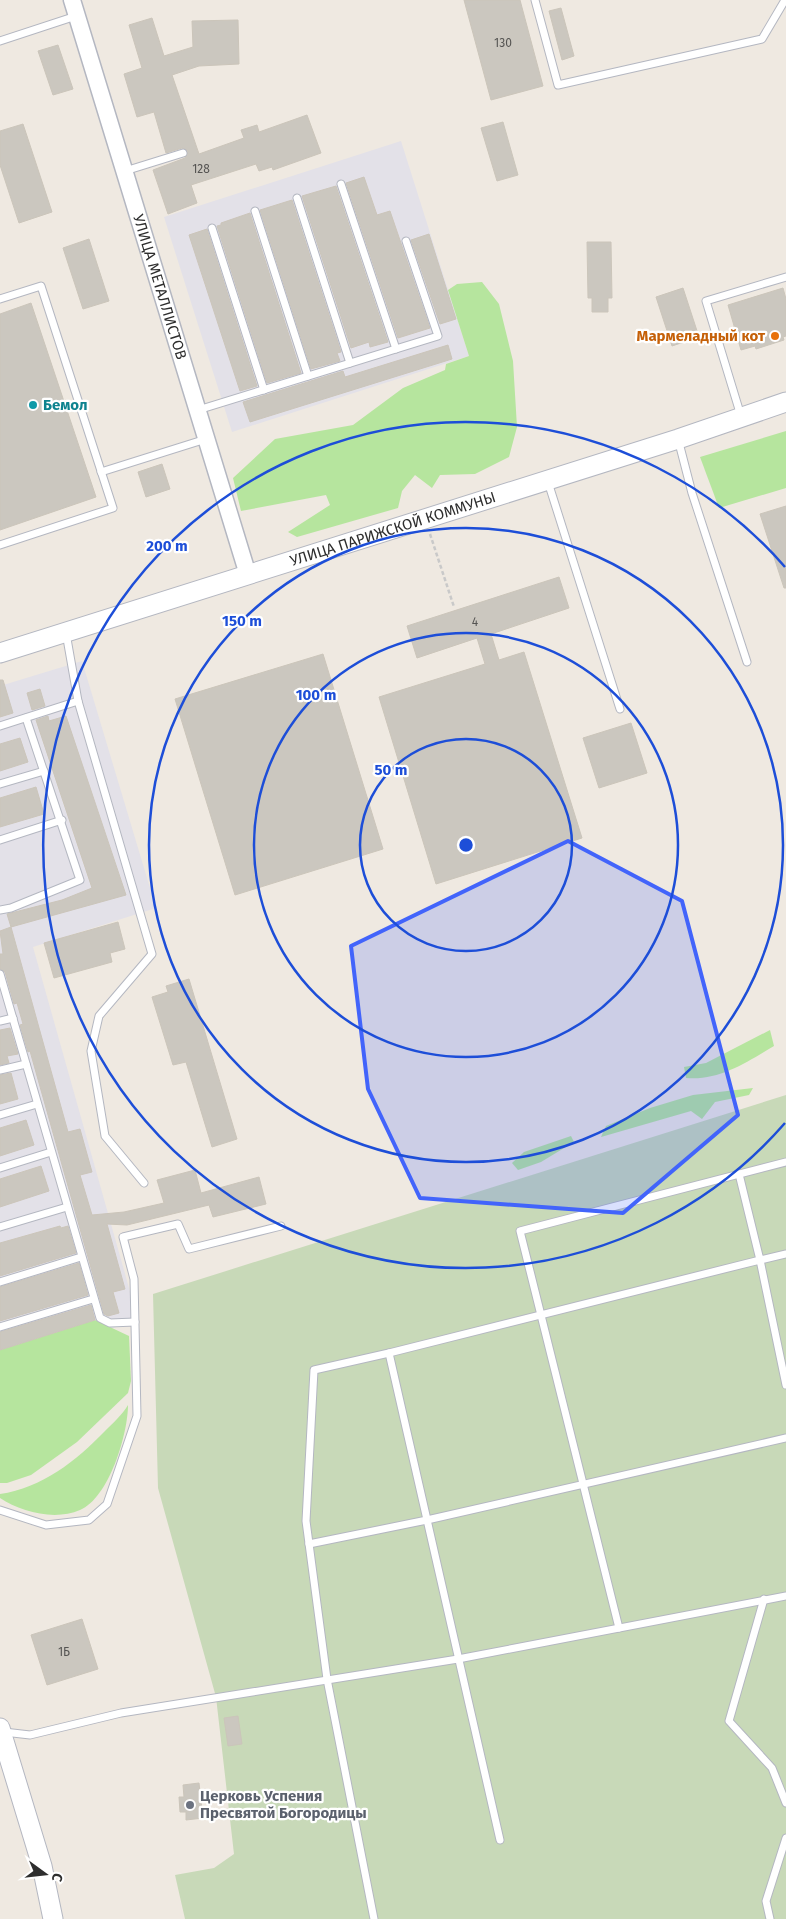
<svg xmlns="http://www.w3.org/2000/svg" width="786" height="1919" font-family="'Fira Sans',sans-serif">
<rect width="100%" height="100%" fill="#efe9e1"/>
<g fill="#e3e1e8">
<polygon points="401,141 469,356 232,432 164,217"/>
<polygon points="82,661 156,908 33,947 138,1320 0,1363 0,686"/>
</g>
<g fill="#b6e59e">
<polygon points="482,282 499,304 513,361 517,427 509,457 475,474 440,475 432,488 415,475 402,491 398,508 297,537 288,532 330,505 326,495 241,511 233,478 275,439 353,425 403,388 445,370 446,364 469,356 448,290 457,284"/>
<polygon points="786,431 786,488 719,508 700,457"/>
<path d="M770,1030l4,16c-27,16 -55,35 -88,32l-2,-11 22,-4z"/>
<polygon points="753,1088 749,1095 715,1102 702,1119 691,1111 601,1137 606,1126 650,1108 693,1095"/>
<polygon points="571,1136 574,1142 541,1162 518,1170 512,1163 524,1152"/>
<polygon points="95,1320 129,1336 131,1381 128,1393 77,1442 31,1475 7,1483 0,1483 0,1350"/>
<path d="M128,1405c0,29 -19,93 -48,105 -25,11 -59,2 -80,-12v-4c42,-6 76,-33 105,-63 8,-8 17,-16 23,-26z"/>
</g>
<polygon fill="#c8d9b8" points="786,1095 786,1919 185,1919 175,1875 214,1868 234,1854 216,1697 158,1488 153,1294"/>
<g fill="#cbc7bf" stroke="#cbc5ba">
<polygon points="464,0 520,0 543,86 491,100"/>
<polygon points="561,8 574,56 562,60 549,11"/>
<polygon points="152,18 164,56 193,47 192,21 238,20 239,64 199,66 172,75 199,154 244,138 241,130 257,125 259,132 307,115 321,153 273,170 272,167 259,171 256,164 191,185 197,203 168,214 153,170 185,158 188,151 182,148 166,153 154,112 137,117 124,74 142,68 129,25"/>
<polygon points="58,45 73,89 53,95 38,51"/>
<polygon points="503,122 518,175 497,181 481,128"/>
<polygon points="23,124 52,212 19,223 0,165 0,131"/>
<polygon points="364,177 377,215 390,211 430,328 398,338 346,183"/>
<polygon points="336,186 388,342 370,347 369,342 351,348 302,196"/>
<polygon points="292,200 341,352 337,353 340,361 311,369 260,210"/>
<polygon points="250,213 301,373 267,383 217,226 221,225 221,223"/>
<polygon points="207,229 257,386 240,391 189,235"/>
<polygon points="429,234 456,319 440,324 411,240"/>
<polygon points="89,239 109,301 83,309 63,248"/>
<polygon points="587,242 611,242 612,298 608,298 608,312 592,312 592,298 588,298"/>
<polygon points="683,288 699,337 672,346 656,297"/>
<polygon points="783,288 786,299 786,336 783,337 784,340 756,349 755,346 741,350 728,305"/>
<polygon points="31,303 96,497 0,530 0,314"/>
<polygon points="448,345 452,359 250,422 243,402 343,371 345,377"/>
<polygon points="162,464 170,489 146,497 138,472"/>
<polygon points="786,506 786,588 784,588 760,514"/>
<polygon points="559,577 569,608 491,634 499,660 524,652 582,838 436,884 379,697 485,664 477,638 417,658 407,626"/>
<polygon points="323,654 383,849 235,895 175,699"/>
<polygon points="0,680 3,680 13,713 0,717"/>
<polygon points="40,689 45,706 32,710 27,693"/>
<polygon points="48,716 49,721 66,716 126,895 11,927 7,914 62,900 92,888 36,720"/>
<polygon points="631,723 647,773 599,788 583,738"/>
<polygon points="20,738 28,762 0,771 0,744"/>
<polygon points="36,787 44,814 0,827 0,798"/>
<polygon points="118,922 125,949 110,953 112,962 54,978 44,943"/>
<polygon points="11,927 68,1132 80,1129 92,1172 80,1175 92,1215 124,1212 164,1203 157,1180 195,1170 201,1193 259,1177 266,1204 213,1217 209,1205 127,1225 107,1224 125,1289 113,1292 119,1313 108,1316 104,1314 30,1051 28,1052 20,1025 23,1024 17,1003 14,1004 5,972 0,969 0,954 3,954 0,931"/>
<polygon points="189,979 237,1139 212,1147 186,1062 173,1065 152,997 168,992 166,986"/>
<polygon points="10,1028 18,1054 7,1056 9,1063 0,1065 0,1030"/>
<polygon points="11,1073 18,1099 0,1104 0,1075"/>
<polygon points="26,1120 34,1145 0,1156 0,1128"/>
<polygon points="41,1166 49,1191 0,1207 0,1179"/>
<polygon points="60,1226 61,1228 68,1226 76,1253 0,1276 0,1243"/>
<polygon points="79,1263 88,1295 0,1321 0,1287"/>
<polygon points="91,1305 95,1320 0,1350 0,1332"/>
<polygon points="82,1619 98,1669 47,1685 31,1635"/>
<polygon points="238,1716 242,1744 228,1746 224,1718"/>
<polygon points="199,1783 203,1818 186,1820 186,1812 180,1812 179,1797 184,1797 183,1785"/>
</g>
<g fill="none" stroke-linecap="round" stroke-linejoin="round">
<defs>
<g id="service">
<polyline points="535,0 558,85 762,39 785,0"/>
<polyline points="0,41 76,16"/>
<polyline points="125,171 183,153"/>
<polyline points="341,184 396,349"/>
<polyline points="297,198 350,363"/>
<polyline points="255,211 308,376"/>
<polyline points="212,228 264,390"/>
<polyline points="0,299 41,286 113,508 0,545"/>
<polyline points="198,410 438,336 406,241"/>
<polyline points="741,416 706,301 786,277"/>
<polyline points="678,439 692,493 747,662"/>
<polyline points="101,472 206,439"/>
<polyline points="548,482 620,709"/>
<polyline points="66,633 78,701 152,954 99,1016 91,1051 105,1136 144,1183"/>
<polyline points="0,726 78,701"/>
<polyline points="0,784 44,771"/>
<polyline points="0,840 62,820"/>
<polyline points="0,910 11,908 80,880 26,718"/>
<polyline points="0,974 100,1318 110,1323 135,1322"/>
<polyline points="0,1021 13,1018"/>
<polyline points="0,1070 26,1064"/>
<polyline points="0,1115 37,1104"/>
<polyline points="0,1168 51,1152"/>
<polyline points="739,1174 760,1260 786,1254"/>
<polyline points="0,1227 67,1207"/>
<polyline points="0,1282 81,1257"/>
<polyline points="0,1327 93,1299"/>
<polyline points="0,1510 46,1525 89,1520 107,1504 137,1416 134,1279 123,1237 178,1224 189,1249 281,1226"/>
<polyline points="309,1544 427,1520 786,1438"/>
<polyline points="764,1599 729,1721 772,1768 786,1803"/>
<polyline points="619,1628 520,1231 786,1162"/>
<polyline points="4,1732 30,1735 121,1713 458,1659 786,1596"/>
<polyline points="500,1840 389,1353 760,1260 786,1385"/>
<polyline points="374,1919 327,1679 306,1521 314,1370 389,1353"/>
<polyline points="770,1919 766,1901 786,1838"/>
</g>
<g id="tertiary">
<path id="s1" d="M72,0l176,575"/>
</g>
<g id="secondary">
<path id="s2" d="M0,653l678,-214 108,-37"/>
<polyline points="0,1728 42,1866 53,1919"/>
</g>
</defs>
<use href="#service" stroke="#b4b7c1" stroke-width="9"/>
<use href="#tertiary" stroke="#b4b7c1" stroke-width="19"/>
<use href="#secondary" stroke="#b4b7c1" stroke-width="21"/>
<polyline stroke="#c9c9c9" stroke-width="2.5" stroke-dasharray="4 2.5" stroke-linecap="butt" points="430,534 454,607"/>
<use href="#service" stroke="#fff" stroke-width="7"/>
<use href="#tertiary" stroke="#fff" stroke-width="16"/>
<use href="#secondary" stroke="#fff" stroke-width="19"/>
</g>
<path fill="#4264fb" fill-opacity="0.2" stroke="#4264fb" stroke-width="4" stroke-linejoin="round" d="M568,841l114,60 56,214 -115,98 -203,-15 -52,-109 -17,-143z"/>
<g fill="none" stroke="#1d4ed8" stroke-width="2.5">
<circle cx="466" cy="845" r="106"/>
<circle cx="466" cy="845" r="212"/>
<circle cx="466" cy="845" r="317"/>
<path d="M785 1123A423 423 0 1 1 785 567"/>
</g>
<circle fill="#e8710a" stroke="#fff" stroke-width="2" cx="775" cy="336" r="5"/>
<circle fill="#0f9aa8" stroke="#fff" stroke-width="2" cx="33" cy="405" r="5"/>
<circle fill="#6b7280" stroke="#fff" stroke-width="2" cx="190" cy="1805" r="5"/>
<g text-anchor="middle" stroke-width="4.5" stroke-linejoin="round" paint-order="stroke">
<g font-size="12" fill="#555452">
<text x="503" y="47">130</text>
<text x="201" y="173">128</text>
<text x="475" y="626">4</text>
<text x="64" y="1656">1Б</text>
</g>
<g font-size="15" fill="#2e2e2e" stroke="#fff">
<text dy="5" stroke="none"><textPath href="#s1" startOffset="300">УЛИЦА МЕТАЛЛИСТОВ</textPath></text>
<text dy="5" stroke="none"><textPath href="#s2" startOffset="412">УЛИЦА ПАРИЖСКОЙ КОММУНЫ</textPath></text>
</g>
<g font-size="15" font-weight="bold" fill="#c56008" stroke="#fff" text-anchor="end">
<text x="765" y="341">Мармеладный кот</text>
</g>
<g font-size="15" font-weight="bold" fill="#0d838f" stroke="#fff" text-anchor="start">
<text x="43" y="410">Бемол</text>
</g>
<g font-size="15" font-weight="bold" fill="#5b616d" stroke="#fff" text-anchor="start">
<text x="200" y="1801">Церковь Успения<tspan x="200" dy="17">Пресвятой Богородицы</tspan></text>
</g>
</g>
<circle cx="466" cy="845" r="8" fill="#1d4ed8" stroke="#fff" stroke-width="2.5"/>
<g font-size="15" text-anchor="middle" font-weight="bold" fill="#1d4ed8" stroke="#fff" stroke-width="4.5" stroke-linejoin="round" paint-order="stroke">
<text x="167" y="551">200 m</text>
<text x="242" y="626">150 m</text>
<text x="316" y="700">100 m</text>
<text x="391" y="775">50 m</text>
</g>
<g transform="translate(45 1874) rotate(105)" stroke="#ffffff" stroke-width="4" paint-order="stroke">
<path d="M0-4L9 19L0 12L-9 19Z" fill="#2e2e2e"/>
<text y="-8" font-size="14" font-weight="bold" text-anchor="middle" fill="#2e2e2e">С</text>
</g>
</svg>
